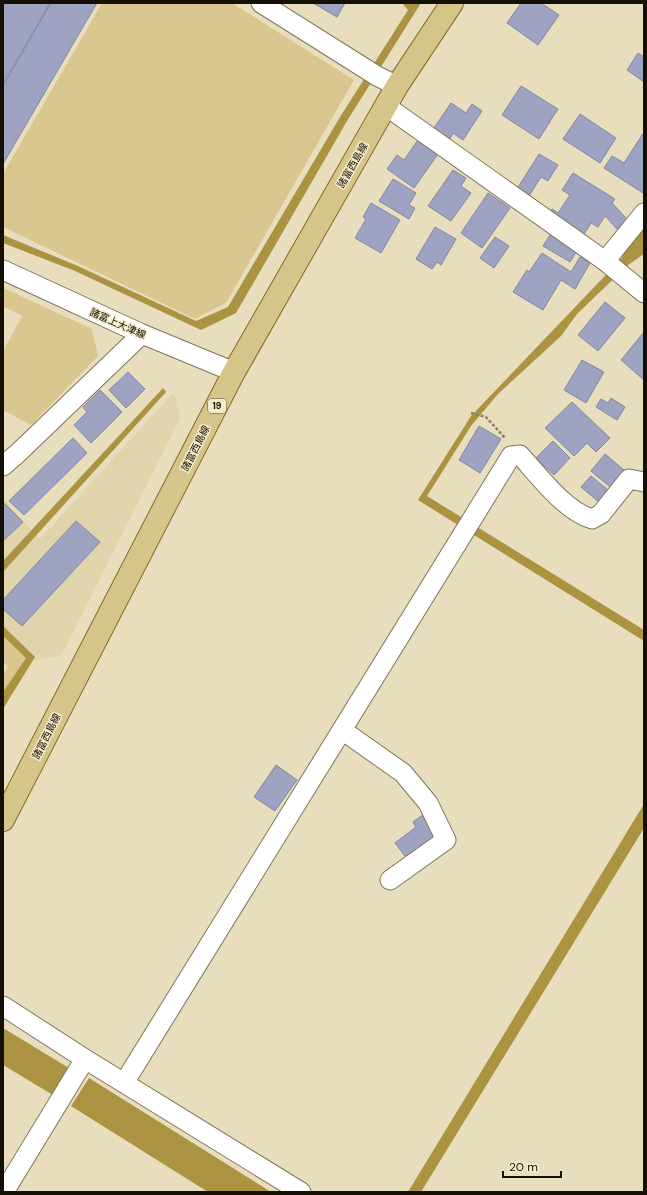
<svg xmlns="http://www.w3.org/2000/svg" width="647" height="1195" font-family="'DM Sans','Noto Sans JP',sans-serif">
<rect width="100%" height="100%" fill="#e8debe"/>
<polygon fill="#e0d4ac" points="174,392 180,418 61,656 35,660 3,629 3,498 40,539"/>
<g fill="#d9c78f">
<polygon points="102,3 232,3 354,80 226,303 195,319 3,227 3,174"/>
<polygon points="3,288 92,329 98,356 31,425 3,410 3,351 22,316 3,306"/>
<polygon points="3,636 26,658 3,692 3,675 8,667 3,661"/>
</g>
<g fill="#ab9341">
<polygon points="402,3 421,3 347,121 236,313 201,330 75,271 3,243 3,235 78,266 196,321 228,307 340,117 408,10"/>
<polygon points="644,225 644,254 628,265 577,314 561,336 498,394 471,426 427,496 644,630 644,641 418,500 471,416 621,259 630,242"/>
<polygon points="163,388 166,392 3,572 3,561"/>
<polygon points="3,626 35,657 3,709 3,692 26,658 3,636"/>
<polygon points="644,804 644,828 421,1192 408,1192"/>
<polygon points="3,1028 69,1068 53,1095 3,1065"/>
<polygon points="89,1078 271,1192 208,1192 71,1106"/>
</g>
<g fill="#9fa3c2" stroke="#8286a4">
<polygon points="3,3 50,3 3,84"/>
<polygon points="51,3 97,3 3,164 3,86"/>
<polygon points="313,3 345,3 337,17"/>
<polygon points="521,3 541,3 559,15 538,45 507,23"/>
<polygon points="638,53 644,57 644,82 627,70"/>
<polygon points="521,86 558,109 539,139 502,115"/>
<polygon points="451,103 466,113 472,104 482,111 463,140 453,133 450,139 434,128"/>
<polygon points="580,114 616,138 600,163 563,139"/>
<polygon points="644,132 644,191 643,193 604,168 612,156 624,163"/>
<polygon points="418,140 438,154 414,188 387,169 397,155 404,160"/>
<polygon points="539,154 558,165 548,181 541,177 527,199 515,192"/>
<polygon points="453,170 466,178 461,186 471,193 451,221 428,206"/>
<polygon points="573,173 615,199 612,203 627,219 617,229 605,216 598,227 591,223 584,234 547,216 552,209 558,213 570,195 562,190"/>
<polygon points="393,179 416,193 409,205 415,208 409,219 379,201"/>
<polygon points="488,193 510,208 482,248 461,233"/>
<polygon points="371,203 400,220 381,253 355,238 366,219 363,217"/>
<polygon points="435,227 456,239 441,265 437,262 432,269 416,259"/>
<polygon points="552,232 578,249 570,262 543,246"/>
<polygon points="495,237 509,246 494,268 480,258"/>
<polygon points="542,253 571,272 580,257 590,263 575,289 561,280 543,310 513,292 527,270 529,272"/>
<polygon points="605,302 625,318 598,351 578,335"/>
<polygon points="644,332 644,380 621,360"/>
<polygon points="582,360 604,372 586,403 564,390"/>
<polygon points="128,372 145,389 126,408 109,390"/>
<polygon points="100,390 122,412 91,443 74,425 87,412 83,407"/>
<polygon points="611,398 625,407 617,420 596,407 601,399 608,403"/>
<polygon points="572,402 610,438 596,452 587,443 574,456 545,428"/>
<polygon points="479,426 501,439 480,473 459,460"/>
<polygon points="73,438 87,453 24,515 9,501"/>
<polygon points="553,441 570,458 554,475 536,458"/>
<polygon points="605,454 624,470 610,487 591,471"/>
<polygon points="591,476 608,490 599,502 581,487"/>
<polygon points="3,502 23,522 3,541"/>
<polygon points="76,521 100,542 22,626 3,609 3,600"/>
<polygon points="276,765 297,780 275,811 254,797"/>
<polygon points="424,814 440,835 408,860 395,843 416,827 413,822"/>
</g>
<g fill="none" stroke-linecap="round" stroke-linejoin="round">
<defs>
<g id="minor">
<polyline points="261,3 377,76 397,86"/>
<polyline points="386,106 605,261 644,293"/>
<polyline points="605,261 644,213"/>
<polyline points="3,270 142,334 234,372"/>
<polyline points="3,466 18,453 142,334"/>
<polyline points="342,730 403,773 428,803 446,840 390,880"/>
<polyline points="3,1006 85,1059 301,1192"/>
<path d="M124,1083l387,-627 9,-1c19,21 45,56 72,64l9,-5 28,-35 15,3"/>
<polyline points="4,1192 85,1059"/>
</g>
<polyline id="major" points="3,820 234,372 397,86 452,3"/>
</defs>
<use href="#minor" stroke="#7e7558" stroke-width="21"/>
<use href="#major" stroke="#816d28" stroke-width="24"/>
<polyline stroke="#87806a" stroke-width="2.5" stroke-dasharray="3 2" stroke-linecap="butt" points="471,413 486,417 505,438"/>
<use href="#minor" stroke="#fff" stroke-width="19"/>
<use href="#major" stroke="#d6c589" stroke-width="22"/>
</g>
<g text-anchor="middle" stroke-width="3" stroke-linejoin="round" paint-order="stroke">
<rect fill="#f5ebca" stroke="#585240" stroke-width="1" x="208" y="399" width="18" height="14" rx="3"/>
<g font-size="9" font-weight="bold" fill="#141005">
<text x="217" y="409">19</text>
</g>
<g font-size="10" fill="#141005" stroke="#f5ebca">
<text transform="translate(352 165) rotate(-60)" y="4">諸富西島線</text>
<text transform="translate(118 323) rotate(24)" y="4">諸富上大津線</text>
<text transform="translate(195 448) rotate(-63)" y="4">諸富西島線</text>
<text transform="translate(46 736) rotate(-63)" y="4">諸富西島線</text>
</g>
</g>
<rect width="647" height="1195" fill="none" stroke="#141005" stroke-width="8"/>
<path d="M503 1171v6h58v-6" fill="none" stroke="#141005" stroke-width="2"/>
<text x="509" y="1171" font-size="12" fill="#141005" stroke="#f5ebca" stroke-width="3" paint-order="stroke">20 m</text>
</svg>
